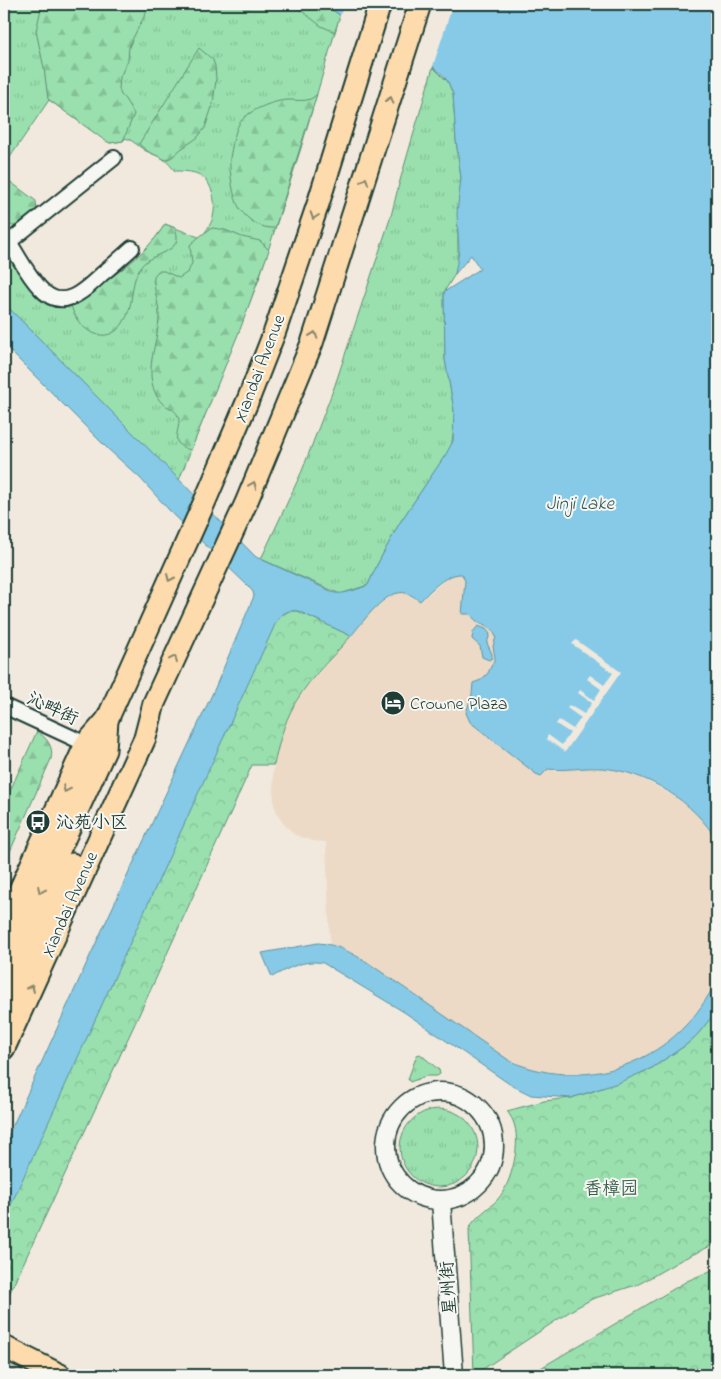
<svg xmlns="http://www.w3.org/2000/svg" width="721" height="1379" font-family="'Indie Flower','LXGW WenKai TC',sans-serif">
<defs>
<pattern id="grass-tufts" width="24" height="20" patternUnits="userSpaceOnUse" patternTransform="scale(1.25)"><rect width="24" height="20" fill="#9ae0ae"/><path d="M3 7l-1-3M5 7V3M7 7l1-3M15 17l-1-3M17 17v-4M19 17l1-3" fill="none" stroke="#84c196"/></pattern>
<pattern id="forest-firs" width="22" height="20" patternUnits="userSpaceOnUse" patternTransform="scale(1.25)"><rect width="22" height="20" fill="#9ae0ae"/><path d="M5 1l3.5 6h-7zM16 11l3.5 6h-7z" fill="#84c196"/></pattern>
<pattern id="park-crowns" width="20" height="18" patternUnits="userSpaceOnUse" patternTransform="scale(1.25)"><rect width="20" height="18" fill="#9ae0ae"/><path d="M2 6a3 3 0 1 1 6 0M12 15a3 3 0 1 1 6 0" fill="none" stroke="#84c196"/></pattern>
</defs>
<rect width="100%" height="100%" fill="#f1e9de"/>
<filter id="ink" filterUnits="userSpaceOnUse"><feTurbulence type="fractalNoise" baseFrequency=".02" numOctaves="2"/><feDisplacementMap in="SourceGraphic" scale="10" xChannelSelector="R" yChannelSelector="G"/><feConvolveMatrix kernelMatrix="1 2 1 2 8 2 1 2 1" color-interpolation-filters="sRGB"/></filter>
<g filter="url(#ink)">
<polygon fill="#ecdac6" points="455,574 462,574 465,578 463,614 470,614 480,623 484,623 490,628 496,637 493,650 495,658 488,673 481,680 473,683 472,694 466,713 470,722 536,774 541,776 548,769 556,771 567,768 601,768 623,772 643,779 678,798 698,815 717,841 717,979 704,1002 683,1029 665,1044 644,1058 628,1064 610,1070 588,1073 566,1074 529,1069 510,1061 488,1047 367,962 344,949 330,944 326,842 313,841 295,835 282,822 277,813 274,805 273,772 280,739 291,711 305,689 371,611 391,595 398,592 405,593 420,601 447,578"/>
<g fill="url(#grass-tufts)" stroke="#5c8e71">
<path d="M4,4h319l17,11 -39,133 -42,131 -80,201 -175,-177v-55l32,46c15,13 28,13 45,5 30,-22 65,-43 84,-75l36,14c4,-6 10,-13 12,-21 4,-16 -1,-39 -18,-44 -7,-2 -14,-2 -20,-2 -12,-15 -14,-13 -29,-20 -7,-4 -12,-10 -20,-13l-3,3 -13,2 -61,-43 -45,66z"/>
<polygon points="433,67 448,82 453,94 456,140 461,178 458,224 458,263 455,274 444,292 445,359 454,410 454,429 451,447 399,524 377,565 368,585 340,594 261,559 302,471 335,385 391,216 399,184"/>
<polygon points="420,1054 439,1070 440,1074 437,1076 426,1076 410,1082 408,1079 417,1055"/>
<circle cx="439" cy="1148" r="39"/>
</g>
<g fill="url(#forest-firs)" stroke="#5c8e71">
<polygon points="42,4 153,4 147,11 134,36 129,47 128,60 120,77 119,89 121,95 125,99 134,114 123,141 110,143 104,140 48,99 44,68 36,31"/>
<polygon points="293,4 323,4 340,15 335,32 321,26"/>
<polygon points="199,48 213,60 215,66 216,79 213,104 205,128 197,138 181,149 172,157 166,160 147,151 139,144"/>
<path d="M317,94l-42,134c-13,1 -27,-7 -35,-19 -7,-10 -11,-39 -10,-51 2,-10 4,-25 9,-34 7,-13 35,-24 50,-24 11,0 20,3 28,-6z"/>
<path d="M4,177l32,24 1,11c-10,10 -18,19 -33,11z"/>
<path d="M165,224l10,4c11,27 -24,22 -35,40 -11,16 -5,38 -17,55 -17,26 -48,6 -52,-19l10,-5c30,-22 65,-43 84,-75z"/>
<path d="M213,228l12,2 17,7 18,4 9,9 -28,77 -50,123c-26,-6 -8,-21 -13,-34 -3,-7 -9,-8 -15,-12 -5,-4 -8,-11 -10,-17 -7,-24 6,-48 6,-72 0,-13 -6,-25 -5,-39l4,-5h6l15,7 9,-6 4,-9 -2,-18c4,-4 18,-16 23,-17z"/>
<path d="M37,731c10,8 17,15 14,28l-47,106v-61z"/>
</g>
<g fill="url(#park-crowns)" stroke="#5c8e71">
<path d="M289,611h9l53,25c-21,24 -48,48 -61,77 -8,17 -12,34 -16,52h-22l-95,211 -152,327 -1,-83 5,-13 266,-584 5,-7z"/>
<path d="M717,1010v233l-36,17 -42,24 -47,15 -20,11 -98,65 -5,-146c6,-13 20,-20 29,-30 14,-16 24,-58 15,-78 -1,-3 -4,-7 -6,-10l37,-10 27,-3 23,-7 58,-23 34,-23 11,-10z"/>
<polygon points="717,1268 717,1375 529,1375 687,1281"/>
</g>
<g fill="#86cae7" stroke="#5d929f">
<path d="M323,4h394v837c-22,-39 -71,-70 -116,-73 -18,-1 -36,3 -53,1l-7,7 -5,-2 -66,-52 -4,-9 6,-19 1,-11 8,-3 7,-7 7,-15 -2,-12 3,-9c-4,-9 -8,-11 -16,-14 -4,-1 -7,-6 -10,-9h-8l3,-33 -3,-7c-16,-1 -32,17 -42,27 -7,-5 -14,-10 -22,-8 -17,3 -36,30 -47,43l-53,-25c-14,-2 -20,6 -25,18l-269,591v-75l85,-187 126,-270 39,-92 -1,-4 -4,-5 -80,-77 -29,-32 -32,-29 -104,-104v-42l252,254 79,36c7,2 27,-5 33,-8l9,-20 22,-41 47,-70 7,-13 1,-31 -9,-51 -1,-67 36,-23 -9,-14 -16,19 4,-23 -2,-38 4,-35 -5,-38 -3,-46 -5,-12 -5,-7 -13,-11 -90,-49z"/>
<polygon points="478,626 486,629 490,634 487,643 492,654 492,658 489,660 482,657 480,646 472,639 473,632"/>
<path d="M318,943c19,1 33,10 49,19l143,99c82,35 170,-2 207,-82l-1,33 -19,23 -11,10 -34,23 -34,15 -47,15 -40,-3 -20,-10 -107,-73 -81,-49c-19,-4 -34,5 -51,14l-10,-24z"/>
</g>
<g fill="#f1e9de">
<polygon points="344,4 453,4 432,69 339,18"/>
<polygon points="576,640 621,672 565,752 546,739 548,735 562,745 570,733 556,724 559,720 573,729 581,718 567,708 569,705 584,714 592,703 578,693 580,690 594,700 601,689 587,679 590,675 604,685 613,673 572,644"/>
</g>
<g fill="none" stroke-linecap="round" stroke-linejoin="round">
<polyline stroke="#c7c7bc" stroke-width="21" stroke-dasharray="21 11" stroke-linecap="butt" points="4,1370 14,1375"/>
<defs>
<g id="minor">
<polyline points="4,237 9,242 114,158"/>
<path d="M9,242c10,15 18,32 31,46 22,25 44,3 62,-14 10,-8 20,-17 30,-26"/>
<polyline points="4,706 86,744"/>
</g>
<g id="tertiary">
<circle cx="440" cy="1146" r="54"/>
<polyline points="441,1201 454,1375"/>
</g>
<g id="primary">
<polyline points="4,925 86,744 107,720 205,501 248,400 275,331 318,204 380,4"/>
<polyline points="4,970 105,750 107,720"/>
<polyline points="4,1011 72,864"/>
<polyline points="4,1048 145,738 154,703 246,503 312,343 420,4"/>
<polyline points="4,1347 60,1375"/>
</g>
</defs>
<use href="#minor" stroke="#1f3d34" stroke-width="18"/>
<use href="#tertiary" stroke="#1f3d34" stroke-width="21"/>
<use href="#primary" stroke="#1f3d34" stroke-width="25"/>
<use href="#minor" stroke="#f6f6f2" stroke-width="14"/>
<use href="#tertiary" stroke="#f6f6f2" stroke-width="18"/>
<use href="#primary" stroke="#fedbac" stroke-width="21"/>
</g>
<defs><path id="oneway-chevron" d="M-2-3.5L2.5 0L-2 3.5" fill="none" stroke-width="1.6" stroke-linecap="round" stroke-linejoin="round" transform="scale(1.25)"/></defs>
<g stroke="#83846a">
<use href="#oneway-chevron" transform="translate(390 100) rotate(-73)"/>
<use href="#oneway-chevron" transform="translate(365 181) rotate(-72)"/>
<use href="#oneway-chevron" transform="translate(314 216) rotate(108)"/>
<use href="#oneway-chevron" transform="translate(314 335) rotate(-71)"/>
<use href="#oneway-chevron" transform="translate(253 485) rotate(-67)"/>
<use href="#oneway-chevron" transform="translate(170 578) rotate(114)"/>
<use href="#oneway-chevron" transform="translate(174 659) rotate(-65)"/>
<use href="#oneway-chevron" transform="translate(66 789) rotate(115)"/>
<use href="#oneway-chevron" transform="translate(41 890) rotate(115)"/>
<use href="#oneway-chevron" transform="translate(31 988) rotate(-66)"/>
</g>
</g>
<defs>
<symbol id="hotel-disc" viewBox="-11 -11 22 22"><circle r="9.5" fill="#1f3d34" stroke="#f6f6f2"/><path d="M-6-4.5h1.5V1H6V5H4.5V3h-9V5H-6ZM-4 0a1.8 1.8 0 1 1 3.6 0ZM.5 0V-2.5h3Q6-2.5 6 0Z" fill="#fff"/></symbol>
<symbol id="bus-disc" viewBox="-11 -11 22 22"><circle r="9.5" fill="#1f3d34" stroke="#f6f6f2"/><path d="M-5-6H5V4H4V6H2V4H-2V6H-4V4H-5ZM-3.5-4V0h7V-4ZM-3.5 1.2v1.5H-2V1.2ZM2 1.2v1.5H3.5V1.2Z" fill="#fff"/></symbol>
</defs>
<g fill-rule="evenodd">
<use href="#hotel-disc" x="379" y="689" width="28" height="28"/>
<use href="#bus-disc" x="24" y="808" width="28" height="28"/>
</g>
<g text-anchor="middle" stroke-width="4" stroke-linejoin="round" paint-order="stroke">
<g font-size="18" fill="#1f3d34" stroke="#f6f6f2">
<text transform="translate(259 368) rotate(-69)" y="6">Xiandai Avenue</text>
<text transform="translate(53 708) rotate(25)" y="6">沁畔街</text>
<text transform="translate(69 904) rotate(-66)" y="6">Xiandai Avenue</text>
<text transform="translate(448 1288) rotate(-94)" y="6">星州街</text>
</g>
<g font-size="18" fill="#1f3d34" stroke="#f6f6f2" text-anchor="start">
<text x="410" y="709">Crowne Plaza</text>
<text x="56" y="828">沁苑小区</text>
</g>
<g font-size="18" fill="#385e4c" stroke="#f6f6f2">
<text x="611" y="1194">香樟园</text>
</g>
<g font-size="19" font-style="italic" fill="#345958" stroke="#f6f6f2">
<text x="580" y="509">Jinji Lake</text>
</g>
</g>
<rect width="721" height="1379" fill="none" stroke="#f6f6f2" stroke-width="20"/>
<rect x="10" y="10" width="701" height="1359" fill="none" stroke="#1f3d34" stroke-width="2" filter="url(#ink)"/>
</svg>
